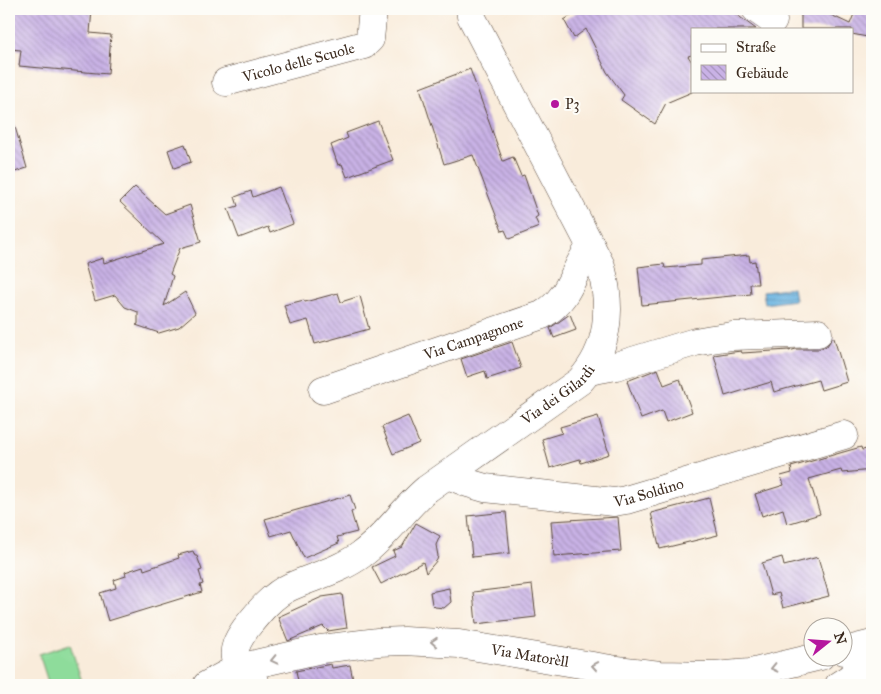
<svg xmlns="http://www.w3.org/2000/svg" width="881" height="694" font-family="'IM FELL Great Primer',serif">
<defs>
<pattern id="water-rules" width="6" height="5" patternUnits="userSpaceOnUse" patternTransform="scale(1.25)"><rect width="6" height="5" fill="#69b3e1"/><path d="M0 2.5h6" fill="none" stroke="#5892b6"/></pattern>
<pattern id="building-back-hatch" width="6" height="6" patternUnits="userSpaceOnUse" patternTransform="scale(1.25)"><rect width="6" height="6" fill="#c9b2e6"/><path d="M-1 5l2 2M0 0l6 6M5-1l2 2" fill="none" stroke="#a491ba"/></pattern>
</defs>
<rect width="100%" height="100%" fill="#fdfcf7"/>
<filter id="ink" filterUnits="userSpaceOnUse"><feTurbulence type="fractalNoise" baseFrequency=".02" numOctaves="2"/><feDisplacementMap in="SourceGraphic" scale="10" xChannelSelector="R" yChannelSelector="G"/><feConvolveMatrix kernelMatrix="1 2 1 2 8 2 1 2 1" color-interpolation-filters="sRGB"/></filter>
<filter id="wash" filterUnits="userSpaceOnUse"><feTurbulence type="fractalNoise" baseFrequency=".0096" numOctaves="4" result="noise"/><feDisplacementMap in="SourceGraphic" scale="20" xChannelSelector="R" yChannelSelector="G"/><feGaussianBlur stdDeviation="1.12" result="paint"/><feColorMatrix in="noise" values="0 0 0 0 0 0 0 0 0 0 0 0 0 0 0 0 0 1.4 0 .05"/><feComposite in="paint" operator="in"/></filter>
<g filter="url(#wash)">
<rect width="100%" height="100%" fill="#f9ecdb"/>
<polygon fill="#8edc9b" stroke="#64835c" points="70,644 83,685 49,685 39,654"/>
<polygon fill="url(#water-rules)" stroke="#526e80" points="793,287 795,300 765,304 763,291"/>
<g id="blocks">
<g fill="url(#building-back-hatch)">
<polygon points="11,9 92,9 90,33 111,35 108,74 19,66 21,50 9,49"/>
<polygon points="582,9 729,9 756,29 692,29 692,55 688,56 692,62 692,92 666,103 655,124 621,100 624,95 607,72 586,29 574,38 564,20"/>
<polygon points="801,9 818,9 850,24 856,9 865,9 872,12 872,38 852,34 852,29 801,29"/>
<polygon points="470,69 503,161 513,157 521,176 524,175 538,216 535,218 539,227 509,239 505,230 502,231 473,155 444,164 420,88"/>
<polygon points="9,120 13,120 27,168 9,174"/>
<polygon points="378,121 393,160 347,177 342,164 338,165 331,145 348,138 346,133"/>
<polygon points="185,144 191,162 174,168 168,150"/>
<polygon points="135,187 165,214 190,205 201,242 180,248 170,274 173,276 164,306 185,292 195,313 179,327 159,333 136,325 138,324 138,312 125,307 115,295 95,301 85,264 103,258 104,263 164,244 120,202"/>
<polygon points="279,187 293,224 270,233 268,227 239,238 228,209 238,206 235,197 251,191 253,197"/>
<polygon points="749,255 750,262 755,261 758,284 750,284 751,294 642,305 638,267 664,264 665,268 701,265 701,260"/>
<polygon points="338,293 341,302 360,296 369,329 315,344 308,320 290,325 284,305 304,300 305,302"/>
<polygon points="570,314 576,330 554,338 550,328"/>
<polygon points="832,338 834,338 847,382 821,390 818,380 774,392 771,382 725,396 714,355 733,352 741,351 742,353 789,350 789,351 796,349 819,349 827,346"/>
<polygon points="512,342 521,368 487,379 485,371 467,377 461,359"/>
<polygon points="658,369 664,385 680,379 692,412 666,422 662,411 641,419 627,381"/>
<polygon points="408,416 419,443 393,454 382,427"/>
<polygon points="598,416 609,454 581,463 580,459 550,468 542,439 562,433 560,427"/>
<polygon points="861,447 862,450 872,448 872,470 842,473 841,470 809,479 820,514 787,524 783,509 762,516 755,494 784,485 781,476 792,473 791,467"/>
<polygon points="350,495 355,510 351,512 357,532 337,537 339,543 304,558 291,530 271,536 265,519"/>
<polygon points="709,498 718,535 660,549 651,513"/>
<polygon points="506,512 510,553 472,557 468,516"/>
<polygon points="618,517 621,551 554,556 551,521"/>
<polygon points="416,523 440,536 436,545 438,556 437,560 426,573 423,562 381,584 372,567 395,556 393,551 402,547"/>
<polygon points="193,551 195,556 197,556 202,570 199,571 203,584 200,585 202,592 108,621 100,593 116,588 114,580 126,576 125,572 143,566 144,570 179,558 178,555"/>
<polygon points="782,557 784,566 818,557 829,596 783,608 779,593 771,595 762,563"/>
<polygon points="532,585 536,617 476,624 473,592"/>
<polygon points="449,588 451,602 444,608 435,607 432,604 430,592"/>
<polygon points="342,594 347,628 328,631 323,626 288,641 278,617 322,597"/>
<polygon points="331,664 332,668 350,665 353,680 337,685 299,685 296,671"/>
</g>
</g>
</g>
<g filter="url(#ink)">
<use href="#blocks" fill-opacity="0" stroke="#58473a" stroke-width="1"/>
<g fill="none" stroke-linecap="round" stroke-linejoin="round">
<defs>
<g id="minor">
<polyline points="756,9 773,21"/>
<path id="s1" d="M226,82l138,-37 6,-6 3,-30"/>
<polyline points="589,371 616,366 695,342 712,339 732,336 818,333"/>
<path id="s2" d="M323,390l219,-75c30,-18 29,-43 49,-69"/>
<path id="s3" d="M448,475l20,8 17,5 129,14 12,-2 218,-65"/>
<polyline points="844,651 872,644"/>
<path id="s4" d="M207,685l31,-17 83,-19 57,-7 26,-1 55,3 158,26 43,5 54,1 36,-3 71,-17"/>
<path id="s5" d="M256,685c-22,-22 -30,-29 -10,-57 12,-15 26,-33 44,-41 24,-11 51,-17 72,-33 25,-18 41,-45 65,-65l153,-108c30,-33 32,-73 21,-115l-130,-250 -1,-7"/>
<polyline points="839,685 850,678 872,656"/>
</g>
</defs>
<use href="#minor" stroke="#58473a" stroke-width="29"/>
<use href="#minor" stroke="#fff" stroke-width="28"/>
</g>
<defs><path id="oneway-chevron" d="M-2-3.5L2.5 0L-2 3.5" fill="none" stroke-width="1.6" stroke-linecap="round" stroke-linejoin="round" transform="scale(1.25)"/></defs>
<g stroke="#a79f9a">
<use href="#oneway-chevron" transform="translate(434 642) rotate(-176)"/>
<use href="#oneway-chevron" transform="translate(274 660) rotate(167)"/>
<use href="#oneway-chevron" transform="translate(595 666) rotate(-170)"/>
<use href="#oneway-chevron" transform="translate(774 668) rotate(167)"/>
</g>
</g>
<circle fill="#b5179e" stroke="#fdfcf7" stroke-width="2" cx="555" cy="104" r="5"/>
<g text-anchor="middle" stroke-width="4" stroke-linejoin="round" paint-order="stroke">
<g font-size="15" fill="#3b2a1e" stroke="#fdfcf7">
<text dy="5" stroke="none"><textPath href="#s1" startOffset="75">Vicolo delle Scuole</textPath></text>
<text dy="5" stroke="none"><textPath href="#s2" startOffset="159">Via Campagnone</textPath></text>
<text dy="5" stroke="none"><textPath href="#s5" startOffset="461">Via dei Gilardi</textPath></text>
<text dy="5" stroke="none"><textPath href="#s3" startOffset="205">Via Soldino</textPath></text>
<text dy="5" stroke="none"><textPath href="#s4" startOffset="331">Via Matorèll</textPath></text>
</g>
<g font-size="15" fill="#3b2a1e" stroke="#fdfcf7" text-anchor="start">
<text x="565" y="109">P3</text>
</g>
</g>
<rect width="881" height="694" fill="none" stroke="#fdfcf7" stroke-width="30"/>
<rect x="691" y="28" width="162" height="65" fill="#fdfcf7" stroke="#afa8a0"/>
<rect x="701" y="44" width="25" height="8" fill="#ffffff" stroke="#afa8a0"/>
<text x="736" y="52" font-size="15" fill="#3b2a1e">Straße</text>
<rect x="701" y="65" width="25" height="15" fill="url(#building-back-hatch)" stroke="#afa8a0"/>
<text x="736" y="78" font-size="15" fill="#3b2a1e">Gebäude</text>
<g transform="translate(828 642) rotate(73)"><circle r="24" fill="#fdfcf7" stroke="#afa8a0"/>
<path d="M0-4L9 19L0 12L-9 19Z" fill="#b5179e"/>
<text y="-8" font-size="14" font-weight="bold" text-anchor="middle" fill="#3b2a1e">N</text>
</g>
</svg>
